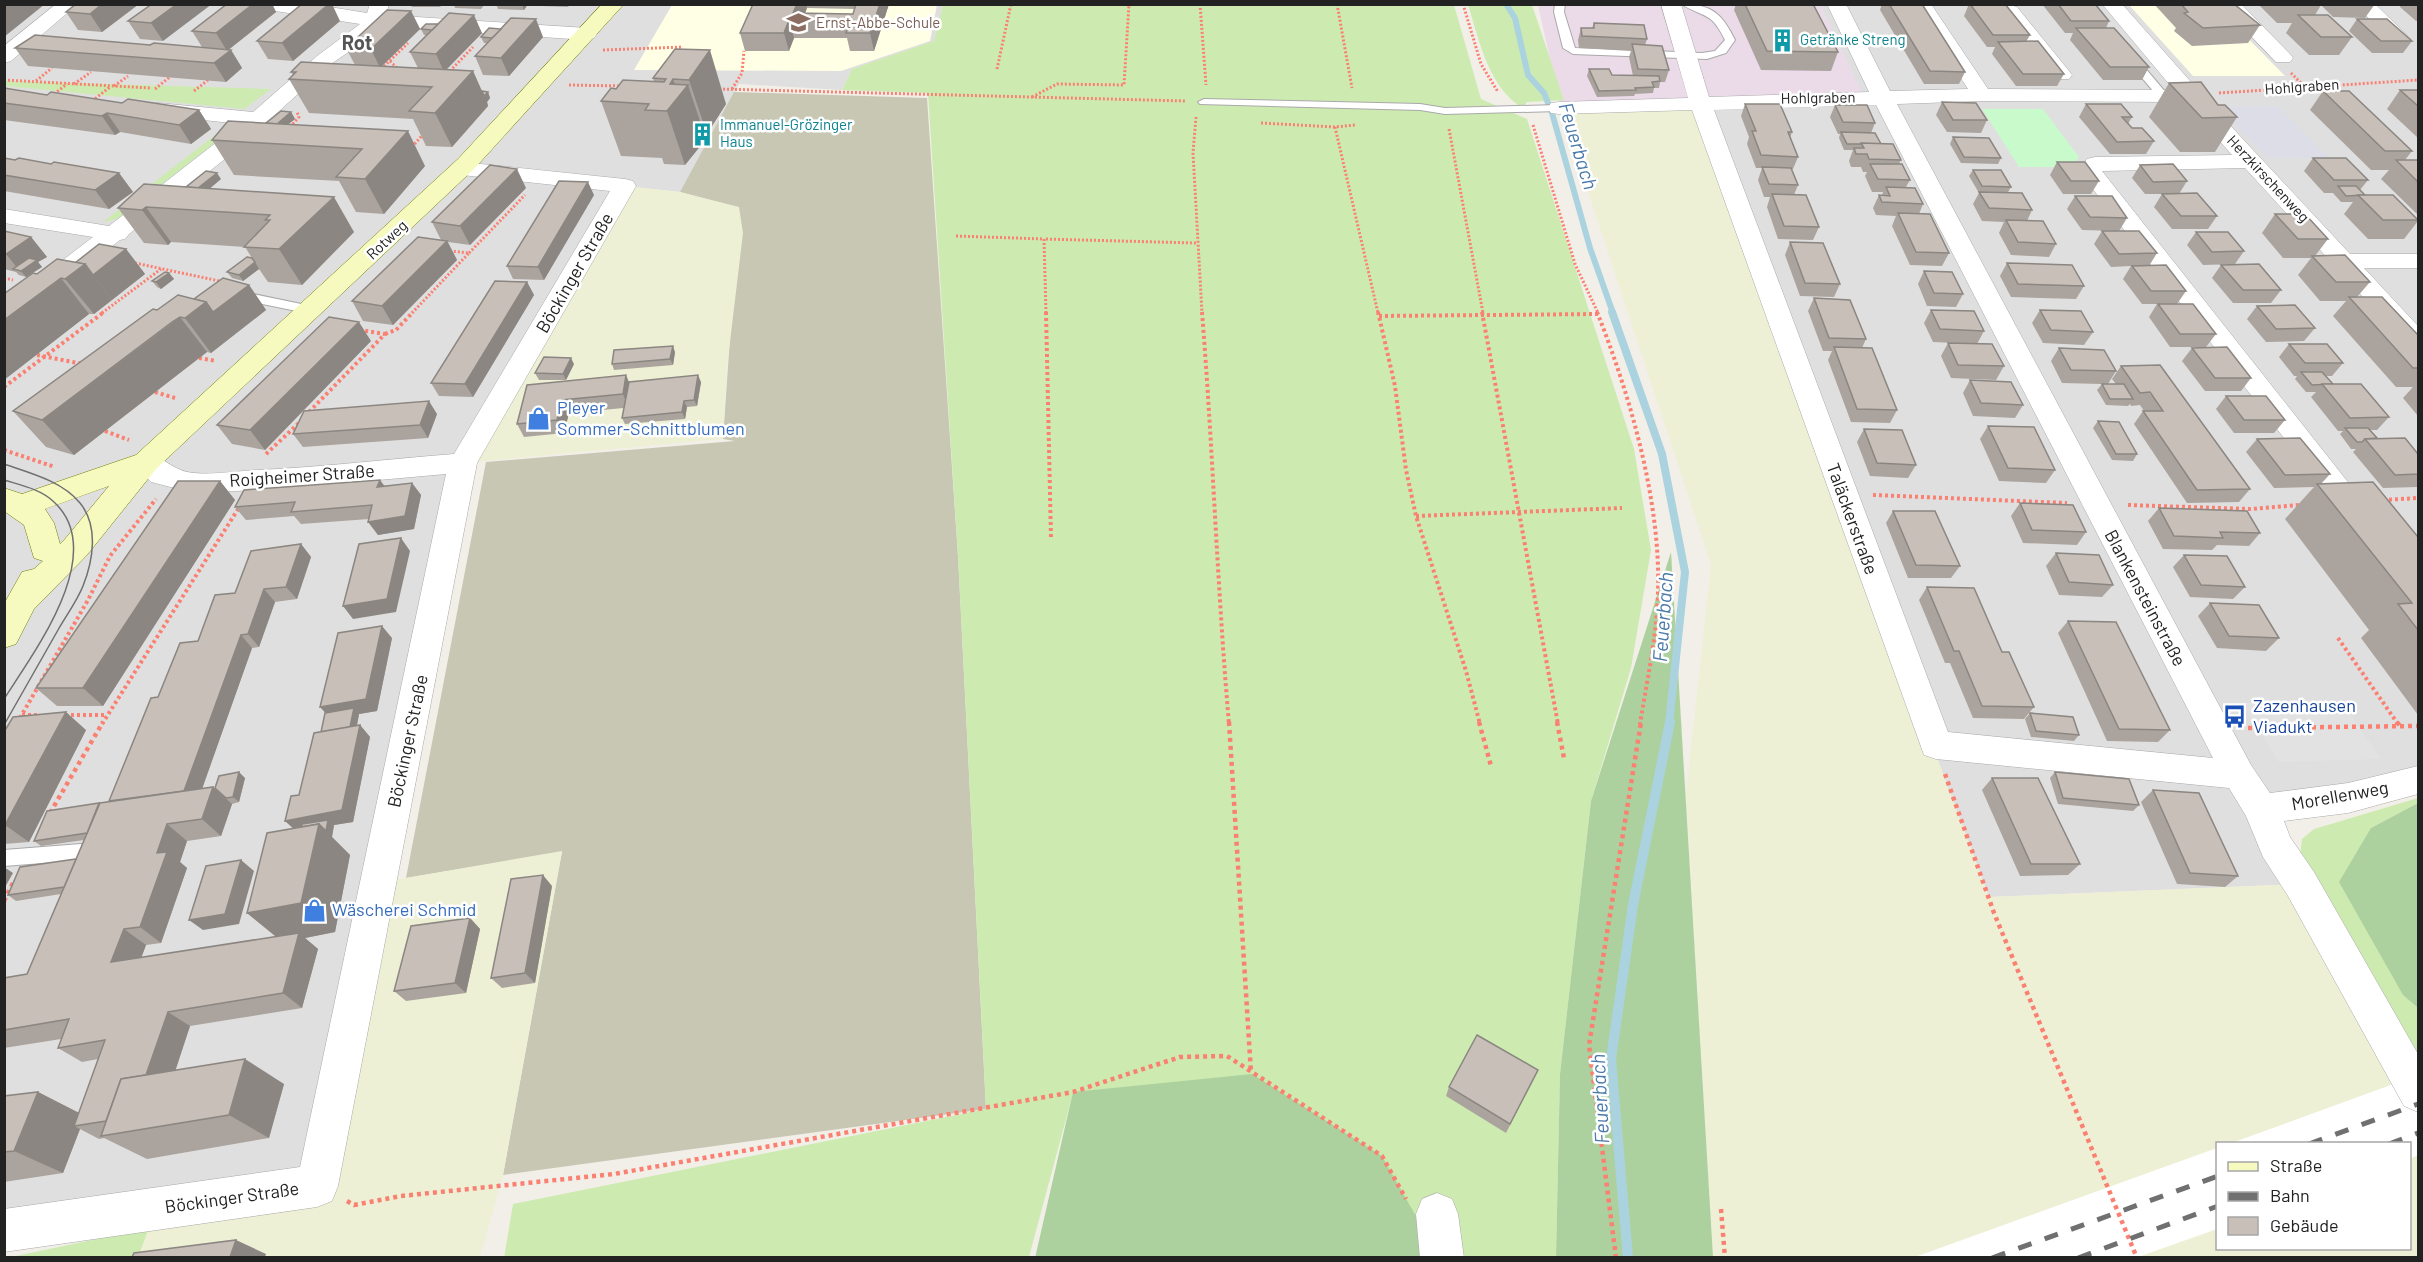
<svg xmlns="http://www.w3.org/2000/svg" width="2423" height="1262" font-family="Barlow,sans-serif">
<rect width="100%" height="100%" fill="#f2efe9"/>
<g fill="#e0dfdf">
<polygon points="5,5 943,5 935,41 852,69 842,90 739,84 680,192 625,186 463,463 317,1186 5,1241"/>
<polygon points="1820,5 2418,5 2418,780 2262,809 2301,884 1989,897 1693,106 1862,95"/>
</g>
<polygon fill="#ebdbe8" points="1538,5 1820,5 1863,95 1562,113"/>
<g fill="#ffffe5">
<polygon points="672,5 937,5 930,41 841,71 634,70"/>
<polygon points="2129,5 2215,5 2285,76 2193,76"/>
</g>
<polygon fill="#c7c7b4" points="734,92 927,98 958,556 986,1109 503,1175 562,852 406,878 486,462 735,441 723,439 739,208 680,192"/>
<g fill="#eef0d5" fill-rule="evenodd">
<path d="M1693,106l296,791 312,-13 117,208v165h-705l-27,-462 25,-230 -149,-452zM2218,1144h192v104h-192z"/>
<polygon points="625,186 680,192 739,207 743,233 727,367 723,439 463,463"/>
<polygon points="562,851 503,1175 480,1257 138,1258 149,1228 317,1186 394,880"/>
</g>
<g fill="#cdebb0">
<polygon points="943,5 1454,5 1481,99 1527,119 1634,449 1651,550 1631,668 1591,801 1560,1074 1556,1257 1439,1257 1073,1093 1029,1257 504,1258 513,1204 986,1109 958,556 928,93 842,90 852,69 934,41"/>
<path d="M1468,5h64l32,95 -37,2 -2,3h-7c-31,-23 -39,-66 -50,-100z"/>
<polygon points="5,81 271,89 244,109 5,86"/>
<polygon points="219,132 226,134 117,219 103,222"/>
<polygon points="2418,798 2418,803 2371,828 2403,995 2418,1008 2418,1055 2409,1058 2299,864 2302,839 2314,829"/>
<polygon points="149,1228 138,1257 11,1257"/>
</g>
<g fill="#add19e">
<polygon points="1671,552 1713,1257 1556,1257 1560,1074 1591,801"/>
<polygon points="2418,803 2418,1008 2403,995 2339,882 2371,828"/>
<polygon points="1252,1074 1382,1156 1439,1257 1035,1258 1073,1092"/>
</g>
<polygon fill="#c8facc" points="1982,109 2043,109 2079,157 2073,167 2019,167"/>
<polygon fill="#e2e2e2" points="2341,701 2381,759 2279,762 2241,703"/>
<polygon fill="#dddde8" points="2278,106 2328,158 2267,158 2219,107"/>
<g fill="#fff">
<polygon points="2418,1075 2418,1155 2410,1159 2410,1144 2229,1144"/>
<polygon points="2217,1148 2217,1229 2138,1257 1915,1257"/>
</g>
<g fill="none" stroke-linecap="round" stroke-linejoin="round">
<polyline stroke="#aad3df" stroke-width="6" points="1506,4 1515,18 1528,75 1544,93 1552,113 1590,248 1613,313"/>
<polyline stroke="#aad3df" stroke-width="8" points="1612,312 1662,454 1685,572 1669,724"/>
<polyline stroke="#aad3df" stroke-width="10" points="1628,1258 1611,1059 1633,905 1670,722"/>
<defs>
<g id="lane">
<path d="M1555,4h10l-1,8 11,36 127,5 13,-2 10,-11c-14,-29 -21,-22 -44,-36 30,0 41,9 54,36l-9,13 -19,6 -134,-5 -10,-6 -9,-36z"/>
<polygon points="2127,56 2135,56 2167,94 2167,98 2159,98 2127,60"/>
<polygon points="1204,99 1420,104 1445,108 1559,105 1565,108 1559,111 1445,114 1420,110 1200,104 1198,102"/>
<polygon points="239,291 311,306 318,310 311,314 234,298 234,292"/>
<polygon points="81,844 88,846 90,852 88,858 81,860 4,866 4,850"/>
</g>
<g id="street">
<polygon points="56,4 78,4 11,61 4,63 4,46"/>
<polygon points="260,4 311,4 367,13 370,4 389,4 386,15 587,28 594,30 597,34 594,38 587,40 379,26 369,38 331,64 234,152 129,234 125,239 120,240 13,324 4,326 4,305 93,237 4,223 4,209 109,226 240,124 158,115 150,114 147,109 150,104 158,103 253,112 317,56 360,24 269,10"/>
<path d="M1661,4h20l28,93 160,-5 -42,-88h19l44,87 78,-2 -56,-85h19l57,85 186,1 -72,-86h20l91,103 137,147h68v14h-54l54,58v23l-9,-2 -164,-179 -143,3 268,339 5,7 -5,7 -10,4 -10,-4 -271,-353 8,-12 8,-2 137,-2 -47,-53 -203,-1 -85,3 354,661 19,28 78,-10 70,-17v28l-70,19 -64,8 6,16 24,35 104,182v58l-14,-6 -116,-210 -25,-39 -17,-41 -17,-28 -293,-29 -12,-4 -232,-645 -133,4 -8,-1 -3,-5 3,-5 8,-1 129,-4zM1876,105l337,653 -265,-26 -234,-622z"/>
<polygon points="2220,4 2241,4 2290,54 2293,58 2290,62 2276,62"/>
<polygon points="2354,4 2375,4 2410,38 2407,42 2393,42"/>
<polygon points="2010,5 2017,7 2069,71 2072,75 2069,79 2055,79 2003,15 2000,11 2003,7"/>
<path d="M461,162l164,17 8,2 3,5 -159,277 -139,723 -6,15 -15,6 -313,45v-43l296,-42 146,-693 -169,15 -83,4 -43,-11 -19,-20 4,-7c23,-7 32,16 58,18 21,2 43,-2 64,-3 66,-3 131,-11 196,-16l156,-263 -157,-17 -3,-5 3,-5z"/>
<polygon points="1437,1193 1452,1199 1458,1214 1464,1258 1420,1258 1416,1214 1422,1199"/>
</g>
<path id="secondary" d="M602,4h22l-150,165 -318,300 -69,86 -53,54 -18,35 -12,4v-44l18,-32 12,-3 9,-8 -9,-3 -10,-33 -20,-14v-23l18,6 114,-39 322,-296zM109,486l-44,53 -5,5 -6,-21 -9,-14z"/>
</defs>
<use href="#lane" stroke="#a9a9a9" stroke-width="2"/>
<use href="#street" stroke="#a9a9a9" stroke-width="1"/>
<use href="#secondary" stroke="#707d05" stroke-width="1"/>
<g stroke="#fa8072" stroke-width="3" stroke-dasharray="2 2" stroke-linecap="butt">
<polyline points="1200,4 1206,85"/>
<polyline points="1337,4 1352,88"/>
<polyline points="1463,4 1481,64 1498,92"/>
<polyline points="603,50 683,47"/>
<polyline points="390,61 398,69"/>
<polyline points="381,69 408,43"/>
<polyline points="997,69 1011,4"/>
<polyline points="2291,73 2305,87"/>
<polyline points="447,74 473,47"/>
<polyline points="4,80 151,88"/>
<polyline points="36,81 52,68"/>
<polyline points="74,84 91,72"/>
<polyline points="569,85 622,86"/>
<polyline points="114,86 128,76"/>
<polyline points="155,89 171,76"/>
<polyline points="719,89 1186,101"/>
<polyline points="732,89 742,73 744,51"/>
<polyline points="194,91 208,80"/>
<polyline points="2219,93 2418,80"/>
<polyline points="54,94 67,84"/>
<polyline points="1032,97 1057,84 1124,85 1129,4"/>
<polyline points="92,101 110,87"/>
<polyline points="1196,117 1193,153 1202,313"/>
<polyline points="1261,123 1335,127 1355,125"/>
<polyline points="1533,125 1575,264 1598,313"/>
<polyline points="290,127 299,117 297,112"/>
<polyline points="1335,127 1378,313"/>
<polyline points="1449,129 1483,313"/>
<polyline points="412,147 425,132"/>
<polyline points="956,236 1044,239"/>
<polyline points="469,253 525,195"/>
<polyline points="135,263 224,282"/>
<polyline points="4,278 13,280"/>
<polyline points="102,313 161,269"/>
<polyline points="412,313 469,253 450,251"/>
<polyline points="1046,313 1044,239 1196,243"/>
</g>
<g stroke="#fa8072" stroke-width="4" stroke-dasharray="3 3" stroke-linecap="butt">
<polyline points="1046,312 1051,539"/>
<path d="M1202,312c11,137 15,274 27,412"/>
<polyline points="1378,312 1395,386 1406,470 1416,516 1466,671 1480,724"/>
<polyline points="1482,312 1558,724"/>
<path d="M1597,312c33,83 64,190 61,280 -1,44 -11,88 -18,132"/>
<polyline points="1379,316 1598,314"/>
<polyline points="385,334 396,330 413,312"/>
<polyline points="37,355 83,364"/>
<polyline points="199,358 216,361"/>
<polyline points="4,387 104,312"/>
<polyline points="155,392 175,398"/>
<polyline points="309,412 385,334 361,330"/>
<polyline points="105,431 129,440"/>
<polyline points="4,450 55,467"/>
<polyline points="266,454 300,422"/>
<polyline points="1873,495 2067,503"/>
<polyline points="2383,500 2418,498"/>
<polyline points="2128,505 2250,509 2300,505"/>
<polyline points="1416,516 1622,508"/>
<polyline points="2338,638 2398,724"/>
<polyline points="22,715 40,715"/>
<polyline points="65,715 106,715"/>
<polyline points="20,718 88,600 110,556 156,499"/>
<polyline points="102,724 240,506"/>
</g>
<g stroke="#fa8072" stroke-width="4.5" stroke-dasharray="4 4" stroke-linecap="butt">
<polyline points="1229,722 1251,1073"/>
<polyline points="1479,722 1491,766"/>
<polyline points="1557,722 1564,758"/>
<polyline points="2397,722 2400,726"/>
<polyline points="2248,728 2418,726"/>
<polyline points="1945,774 1994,913 2137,1258"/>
<polyline points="50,813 103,722"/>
<polyline points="4,901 14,881"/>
<polyline points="347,1201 354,1205 401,1196 614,1174 1073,1092 1180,1057 1227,1056 1382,1156 1406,1199"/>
<polyline points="1721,1209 1725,1258"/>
<polyline points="1616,1258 1589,1045 1641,722"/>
</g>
<use href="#lane" fill="#fff" fill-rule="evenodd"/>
<use href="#street" fill="#fff" fill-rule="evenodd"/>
<use href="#secondary" fill="#f7fabf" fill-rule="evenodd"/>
<g stroke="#707070" stroke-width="1.5">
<path d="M4,464c26,9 58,17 76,39 19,23 13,58 3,83 -6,15 -17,30 -25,44 -18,32 -36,63 -54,95"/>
<path d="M4,480c16,5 37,9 50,22 55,51 -20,150 -50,197"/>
</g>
<g stroke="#707070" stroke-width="5" stroke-dasharray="14 14" stroke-linecap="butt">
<polyline points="2309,1144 2418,1104"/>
<polyline points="2389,1144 2418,1133"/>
<polyline points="1992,1258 2218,1176"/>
<polyline points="2078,1258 2218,1206"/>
</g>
</g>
<g fill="#aba49e" fill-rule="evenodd">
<polygon points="76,4 139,4 102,32 78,30 66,12"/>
<polygon points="152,4 163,41 140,39 128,21"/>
<polygon points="227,4 272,4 276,12 229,49 231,50 242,68 226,82 28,66 15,48 150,45 202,47 192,31"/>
<polygon points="410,4 443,4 440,7 412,7"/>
<polygon points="454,4 485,4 481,9 455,8"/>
<polygon points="496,4 528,4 524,10 498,9"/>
<polygon points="541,4 570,4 568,7 541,6"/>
<path d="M753,4h136l-15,47h-24l-3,-13h-53l-5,13h-44l-5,-18zM807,8l48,1 -2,5h-48z"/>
<polygon points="1736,4 1813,4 1838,52 1831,71 1761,70 1734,10"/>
<polygon points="1882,4 1922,4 1965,72 1959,84 1924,84 1880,10"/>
<polygon points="1969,4 2030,35 2026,42 2064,74 2057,86 2016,86 1992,54 1995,47 1987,47 1964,16"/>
<polygon points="2042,4 2095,4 2109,21 2106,28 2149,67 2142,80 2103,80 2070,40 2073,33 2065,33"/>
<polygon points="2154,4 2234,4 2260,25 2248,43 2192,46 2174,31 2176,28"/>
<polygon points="2259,4 2320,4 2321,5 2315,15 2352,37 2339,55 2309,55 2286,33 2292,23 2277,23 2259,5"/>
<polygon points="2323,4 2375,4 2365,18 2333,17 2322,6"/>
<polygon points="2401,4 2418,4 2418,21 2416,21 2400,7"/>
<polygon points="411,11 420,29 382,66 418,68 410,52 427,35 424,35 421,29 482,33 446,70 473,71 482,91 488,92 490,98 487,102 488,106 452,147 426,146 413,119 309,113 289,79 293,75 291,72 355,65 346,48"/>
<polygon points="2357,19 2412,41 2403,53 2372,53 2349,31"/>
<polygon points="340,21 293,61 268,59 257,41"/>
<polygon points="1594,23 1647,39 1645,45 1669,70 1665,82 1660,82 1659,88 1654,88 1653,93 1635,94 1634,96 1597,97 1587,76 1589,69 1612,75 1633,76 1629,57 1631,51 1579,48 1578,40 1581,28 1592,28"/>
<polygon points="481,37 543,37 509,76 483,75 475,56 487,43 484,43"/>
<polygon points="675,49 726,104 707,134 704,134 706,139 685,165 664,164 662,158 621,156 601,101 616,89 654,82 653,78"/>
<polygon points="2169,83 2218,105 2237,117 2215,152 2180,152 2149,117"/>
<polygon points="4,88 47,95 199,110 211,129 191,144 120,132 115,135 4,120"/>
<polygon points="2400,90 2418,90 2418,138 2387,109"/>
<polygon points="2323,91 2412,151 2405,160 2418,160 2418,215 2381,179 2389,170 2371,170 2310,110"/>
<polygon points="1942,102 1987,120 1981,133 1947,132 1936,115"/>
<polygon points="1745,104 1792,132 1790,138 1798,157 1793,169 1792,169 1798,185 1794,195 1819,227 1813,240 1778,239 1767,207 1770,197 1764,197 1758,180 1762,168 1756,168 1747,144 1749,137 1741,116"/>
<polygon points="2086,104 2132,117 2128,124 2132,128 2154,141 2146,154 2110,154 2079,117"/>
<polygon points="1835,105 1875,123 1871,133 1881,144 1901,160 1899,164 1910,180 1906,187 1923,204 1919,214 1949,253 1942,266 1910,265 1892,226 1896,216 1876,215 1873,208 1879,195 1882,195 1883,192 1872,192 1865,176 1867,172 1863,172 1861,167 1851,167 1849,161 1853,150 1844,150 1839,138 1840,134 1838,134 1830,117"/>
<polygon points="291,112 295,119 288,124 425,166 384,214 356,212 339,181 234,175 212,140 266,123"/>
<polygon points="1953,137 2001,158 1998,164 1961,163 1950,144"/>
<polygon points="4,158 119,173 133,192 109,209 4,191"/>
<polygon points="2313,158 2368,180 2360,190 2365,195 2418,219 2418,221 2404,239 2368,239 2344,214 2353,202 2341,202 2333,193 2324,193 2304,171"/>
<polygon points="2057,162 2099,181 2091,194 2063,194 2050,175"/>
<polygon points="2140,165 2187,181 2179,194 2217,216 2208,229 2172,229 2154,207 2162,194 2145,194 2132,178"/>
<polygon points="1973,170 2011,187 2008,192 2032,210 2027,221 2056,244 2049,257 2011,255 1999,233 2004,222 1982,221 1973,204 1979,193 1969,176"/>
<polygon points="221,179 210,188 354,232 302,285 268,282 259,269 243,281 232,278 227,272 252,258 245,247 171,242 168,245 144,243 118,208 186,187"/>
<polygon points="526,188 470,245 448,242 457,260 393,325 363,321 352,301 441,240 432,222"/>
<polygon points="594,195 544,280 513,279 507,266"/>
<polygon points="2075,196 2127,218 2119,231 2082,230 2067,209"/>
<polygon points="2275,214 2328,239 2315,256 2370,282 2357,297 2418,335 2418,416 2403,398 2413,387 2396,387 2333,316 2346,301 2320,301 2298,275 2311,258 2283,258 2262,233"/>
<polygon points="4,231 31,237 47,257 38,262 42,267 26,277 19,275 16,272 4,269"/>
<polygon points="2102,231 2157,253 2149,266 2186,291 2177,304 2216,334 2206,347 2170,347 2149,317 2157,304 2142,304 2123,279 2131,266 2111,267 2094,244"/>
<polygon points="2196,232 2244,251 2235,264 2203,265 2187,245"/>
<polygon points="1790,242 1840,284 1834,297 1800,296 1785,255"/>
<polygon points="126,249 145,274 94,314 89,314 4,380 4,294 37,274 75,263"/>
<polygon points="2007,263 2084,286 2076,299 2011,297 2000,276"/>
<polygon points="2221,265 2281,290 2271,303 2233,303 2212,278"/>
<polygon points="1924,271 1963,294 1956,307 1927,306 1918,284"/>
<polygon points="169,273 174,279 161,289 157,287 152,281"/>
<polygon points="527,282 534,295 473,397 439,396 431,383"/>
<polygon points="249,285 266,310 211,353 207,352 199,358 74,455 46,447 13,411 157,310 194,299"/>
<polygon points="1814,298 1866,339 1862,348 1897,410 1890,423 1851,422 1828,360 1832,351 1823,351 1808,311"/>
<polygon points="2257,306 2315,328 2304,341 2266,342 2247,319"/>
<polygon points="1931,310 1984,331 1977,344 1933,342 1924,323"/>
<polygon points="2040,310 2093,332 2084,345 2043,343 2032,323"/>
<polygon points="371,341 265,450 232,444 217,425"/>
<polygon points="1948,343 2004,366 1996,380 1951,378 1941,356"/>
<polygon points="2289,344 2343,363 2332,376 2326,376 2333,384 2389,417 2377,430 2370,430 2377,438 2418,454 2418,487 2383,488 2353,452 2356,449 2351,449 2340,434 2343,431 2338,431 2311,397 2316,392 2306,392 2295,379 2297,376 2294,376 2279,357"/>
<polygon points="2059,348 2116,371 2108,384 2116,384 2112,379 2121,366 2250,489 2239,502 2187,503 2134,424 2143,411 2144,411 2140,405 2131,406 2130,404 2128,406 2106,405 2097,390 2102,384 2062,383 2051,361"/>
<polygon points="2192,348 2251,378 2241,391 2205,391 2182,361"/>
<polygon points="675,352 673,365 614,370 612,364"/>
<polygon points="574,364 566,380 539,380 535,373"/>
<polygon points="1970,380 2023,405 2015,418 1973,416 1963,393"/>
<polygon points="629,382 701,382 697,406 687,407 685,419 625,424 622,418 624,408 569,413 564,433 524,437 517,424 527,385"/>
<polygon points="2226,396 2285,420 2274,433 2234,433 2216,409"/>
<polygon points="437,414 428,438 303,447 293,434"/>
<polygon points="2098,421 2137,454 2133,461 2112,460 2093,428"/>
<polygon points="1988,426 2055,470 2046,483 1999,481 1980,439"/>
<polygon points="1864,429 1916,465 1908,478 1870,476 1857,442"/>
<polygon points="2257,439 2330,474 2321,484 2418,537 2418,715 2361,638 2369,630 2285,519 2314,487 2274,488 2246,452"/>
<polygon points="220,481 235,500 103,706 57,706 36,688"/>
<polygon points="412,483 421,495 414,529 378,535 369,519 301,524 294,516 246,520 235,507"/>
<polygon points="2020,503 2086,532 2077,545 2023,543 2011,516"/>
<polygon points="2159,508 2260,533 2249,546 2217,545 2212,550 2163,549 2148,521"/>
<polygon points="1893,511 1960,566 1951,578 1908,578 1886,523"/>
<polygon points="301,544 311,557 297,599 275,602 259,647 252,648 202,788 215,788 245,778 239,802 232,804 221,836 187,841 180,862 187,868 161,943 146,945 141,958 276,937 247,913 293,829 299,795 321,732 392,638 377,711 359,714 357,726 360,725 370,737 353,822 334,825 332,837 350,855 335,932 305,938 318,949 302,1008 190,1026 175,1070 284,1084 269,1138 147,1159 104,1138 99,1139 80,1129 63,1173 4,1182 4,1096 38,1092 79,1113 98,1059 82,1062 58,1048 61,1039 4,1048 4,978 27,974 61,894 16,901 8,895 76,859 84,840 41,846 34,841 109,801 158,697 198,641 235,593"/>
<polygon points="2056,553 2113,585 2102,597 2059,595 2046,566"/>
<polygon points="2184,555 2245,587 2233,599 2190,597 2173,567"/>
<polygon points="1927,587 2002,652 2034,707 2024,719 1973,718 1950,663 1945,663 1919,600"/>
<polygon points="2210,603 2279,638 2266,651 2217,648 2198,616"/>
<polygon points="2068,621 2170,730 2158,742 2107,741 2058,633"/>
<polygon points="2030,713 2079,735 2074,741 2031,737 2025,719"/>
<polygon points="86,730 29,842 4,844 4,732"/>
<polygon points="2055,772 2139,805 2133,811 2058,804 2050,778"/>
<polygon points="1992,778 2080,864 2068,875 2020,876 1982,790"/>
<polygon points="2153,790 2238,876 2225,887 2177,884 2141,802"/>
<polygon points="552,886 535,983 502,988 491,978"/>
<polygon points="470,918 480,929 466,993 406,1001 394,991"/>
<polygon points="1538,1070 1506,1133 1446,1096 1449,1087"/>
</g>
<g fill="#8b8681">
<polygon points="4,4 45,4 4,37"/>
<polygon points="102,4 139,4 102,32 90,14"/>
<polygon points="177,4 212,4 163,41 151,23"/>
<polygon points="253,4 272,4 276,12 227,51 216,33"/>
<polygon points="329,4 332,4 340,21 293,61 282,43"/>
<polygon points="522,4 528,4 524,10"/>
<polygon points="797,4 806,4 807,8 802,20 793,13"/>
<polygon points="880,4 889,4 874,51 870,33"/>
<polygon points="411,11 420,29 380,68 371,49"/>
<polygon points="474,15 482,33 444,72 436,54"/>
<polygon points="536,19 543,37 509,76 501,58"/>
<polygon points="789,20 794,38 789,51 784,33"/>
<polygon points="231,50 242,68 226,82 214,63"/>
<polygon points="710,50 726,104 707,134 689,80"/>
<polygon points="473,71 484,96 488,92 490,98 487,102 488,106 452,147 435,113"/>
<polygon points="673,79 679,96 688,85 706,139 685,165 667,111 670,84"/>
<polygon points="199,110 211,129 191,144 179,125"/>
<polygon points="291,112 295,119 276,134 272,127"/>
<polygon points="107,113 120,132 115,135 102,116"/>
<polygon points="408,131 425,166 384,214 365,179"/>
<polygon points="517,169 526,188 470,245 460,226"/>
<polygon points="119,173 133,192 109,209 95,190"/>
<polygon points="217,173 221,179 201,196 196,189"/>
<polygon points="588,182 594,195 544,280 538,267"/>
<polygon points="334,197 354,232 302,285 279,249"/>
<polygon points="146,207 171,242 168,245 142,210"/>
<polygon points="31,237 47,257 38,262 42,267 26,277 21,271 19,270 6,254"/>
<polygon points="447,241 457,260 393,325 382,306"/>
<polygon points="126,249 145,274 112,300 93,275"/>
<polygon points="255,262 259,269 243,281 239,275"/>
<polygon points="85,264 112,300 94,314 65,279"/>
<polygon points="169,273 174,279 161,289 156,282"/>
<polygon points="61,278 89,314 4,380 4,320"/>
<polygon points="527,282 534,295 473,397 465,384"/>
<polygon points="249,285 266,310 211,353 185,318 206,302"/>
<polygon points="180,317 207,352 74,455 42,420"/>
<polygon points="359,322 371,341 265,450 250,430"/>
<polygon points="673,346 675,352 673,365 670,359"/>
<polygon points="571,358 574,364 566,380 563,374"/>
<polygon points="626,375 632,389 628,407 623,394"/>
<polygon points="698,375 701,382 697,406 694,400"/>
<polygon points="562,400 569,413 564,433 557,420"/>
<polygon points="429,401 437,414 428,438 420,425"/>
<polygon points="684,401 687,407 685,419 682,412"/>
<polygon points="380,480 389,492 377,487"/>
<polygon points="220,481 235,500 103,706 83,688"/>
<polygon points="412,483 421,495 414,529 378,535 368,522"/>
<polygon points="401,538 410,551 396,612 353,619 343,606"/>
<polygon points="301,544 311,557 297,599 286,587"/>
<polygon points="264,589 275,602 259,647 248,634"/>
<polygon points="382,626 392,638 377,711 359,714 354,740 331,719 320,707"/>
<polygon points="241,635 252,648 195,809 181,797"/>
<polygon points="66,712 86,730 29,842 5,825"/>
<polygon points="360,725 370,737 353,822 334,825 332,837 350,855 335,932 305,938 318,949 302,1008 283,993 283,942 247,913 297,832 285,821"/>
<polygon points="239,772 245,778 239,802 233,797"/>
<polygon points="213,787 232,804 221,836 202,819"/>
<polygon points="167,824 187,841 180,862 187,868 161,943 140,927 157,853"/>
<polygon points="241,860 254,871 239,924 203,930 189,920"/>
<polygon points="4,867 13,873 4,889"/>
<polygon points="543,875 552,886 535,983 525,973"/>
<polygon points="470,918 480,929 466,993 455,983"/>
<polygon points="124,929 146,945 134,977 111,962"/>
<polygon points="168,1012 190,1026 157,1127 132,1116"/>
<polygon points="245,1059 284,1084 269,1138 229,1115"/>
<polygon points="38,1092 85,1116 74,1126 80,1129 63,1173 14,1151"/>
<polygon points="236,1240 266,1254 265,1257 230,1257"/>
</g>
<g fill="#c7bfb8" stroke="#8b8681" stroke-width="1.5">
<polygon points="76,4 102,4 90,14 66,12"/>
<polygon points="152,4 177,4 151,23 128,21"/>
<polygon points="227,4 253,4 216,33 192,31"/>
<polygon points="302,4 329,4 282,43 257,41"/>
<polygon points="753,4 797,4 793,13 853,14 856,4 880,4 870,33 846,33 851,20 789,20 784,33 740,33"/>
<polygon points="1745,4 1813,4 1838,52 1767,51"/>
<polygon points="1889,4 1922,4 1965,72 1930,71"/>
<polygon points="1970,4 2005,4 2030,35 1993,35"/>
<polygon points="2058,4 2095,4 2109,21 2071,21"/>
<polygon points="2181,4 2234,4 2260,25 2203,28 2184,13 2188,12"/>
<polygon points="2287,4 2320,4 2321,5 2288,5"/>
<polygon points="387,10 411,11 371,49 346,48"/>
<polygon points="449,13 474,15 436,54 410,52"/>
<polygon points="2298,15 2328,15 2352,37 2321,37"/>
<polygon points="511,18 536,19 501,58 475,56"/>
<polygon points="2357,19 2387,19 2412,41 2381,41"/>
<polygon points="1594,23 1644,25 1647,39 1582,36 1581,28 1594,28"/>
<polygon points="426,24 438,24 432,30 421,29"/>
<polygon points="489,28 501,29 492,38 481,37"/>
<polygon points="2076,28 2114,28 2149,67 2110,67"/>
<polygon points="35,35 150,45 154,43 231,50 214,63 15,48"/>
<polygon points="2038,41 2064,74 2023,74 1998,42"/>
<polygon points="1632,44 1662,46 1669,70 1638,69"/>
<polygon points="675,49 710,50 689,80 673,79 670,84 688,85 667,111 645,110 649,104 601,101 611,88 616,89 623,80 664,82 666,79 653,78"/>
<polygon points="301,62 473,71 435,113 409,111 432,87 289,79 296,72 291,72"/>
<polygon points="1589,69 1609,69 1612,75 1659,76 1660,81 1652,82 1654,87 1635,88 1636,90 1599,91"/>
<polygon points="2201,82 2218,105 2225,105 2237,117 2202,118 2169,83"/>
<polygon points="4,88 47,95 51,92 122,103 128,99 199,110 179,125 107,113 102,116 4,103"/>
<polygon points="2400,90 2418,90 2418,106"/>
<polygon points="482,91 488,92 484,96"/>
<polygon points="2323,91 2349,91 2412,151 2385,151"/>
<polygon points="1942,102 1976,103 1987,120 1953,120"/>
<polygon points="1745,104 1780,104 1792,132 1788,132 1798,157 1761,155 1752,131 1756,131"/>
<polygon points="2086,104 2121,104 2132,117 2122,117 2132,128 2142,128 2154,141 2117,142"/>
<polygon points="1835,105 1867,105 1875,123 1843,122"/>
<polygon points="281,111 291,112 277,124 266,123"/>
<polygon points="228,121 408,131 365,179 336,177 362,149 212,140"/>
<polygon points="1841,132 1875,133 1881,144 1847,144"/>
<polygon points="1953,137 1989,138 2001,158 1964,157"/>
<polygon points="1861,143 1893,144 1901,160 1869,159 1867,154 1856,154 1854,148 1864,148"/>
<polygon points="4,158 15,160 19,158 51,164 54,162 119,173 95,190 4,175"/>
<polygon points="2313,158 2346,158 2368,180 2334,180"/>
<polygon points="2396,160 2418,160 2418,182"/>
<polygon points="2057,162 2085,162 2099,181 2071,181"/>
<polygon points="1870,164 1902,164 1910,180 1878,179"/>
<polygon points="2173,164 2187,181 2153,182 2140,165"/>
<polygon points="490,165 517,169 460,226 432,222"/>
<polygon points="1762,167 1791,168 1798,185 1769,184"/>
<polygon points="1973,170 2001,170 2011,187 1982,186"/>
<polygon points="206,171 217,173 198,188 186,187"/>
<polygon points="559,181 588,182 538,267 507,266"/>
<polygon points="144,184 334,197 279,249 244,247 270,220 265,220 270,215 146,207 142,210 118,208"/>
<polygon points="2338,186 2356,186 2365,195 2346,196"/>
<polygon points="1886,187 1915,188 1923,204 1882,202 1879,195 1890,196"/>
<polygon points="1979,192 2022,193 2032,210 1989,208"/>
<polygon points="2197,193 2217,216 2181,216 2162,194"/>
<polygon points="1772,194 1806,195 1819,227 1784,226"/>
<polygon points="2358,195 2393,195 2418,220 2383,220"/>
<polygon points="2075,196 2112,196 2127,218 2090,217"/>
<polygon points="1898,213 1930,214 1949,253 1916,252"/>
<polygon points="2275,214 2305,214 2328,239 2298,239"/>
<polygon points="2006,220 2043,221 2056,244 2018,242"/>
<polygon points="4,231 31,237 6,254 4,254"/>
<polygon points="2102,231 2139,231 2157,253 2119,254"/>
<polygon points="2196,232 2228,232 2244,251 2212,252"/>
<polygon points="418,237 447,241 382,306 352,301"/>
<polygon points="1790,242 1823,243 1840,284 1805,283"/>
<polygon points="99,244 126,249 93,275 85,264 75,263"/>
<polygon points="2345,255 2370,282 2336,282 2312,256"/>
<polygon points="247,257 252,258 255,262 239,275 227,272"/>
<polygon points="29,258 37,260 21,271 13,269"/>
<polygon points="57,259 85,264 65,279 61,278 4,320 4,294 33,273 37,274"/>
<polygon points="2007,263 2072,265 2084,286 2018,284"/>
<polygon points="2259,264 2281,290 2243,290 2221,265"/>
<polygon points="2166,265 2186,291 2151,291 2132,266"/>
<polygon points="1924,271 1952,272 1963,294 1934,293"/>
<polygon points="165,272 169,273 156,282 152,281"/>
<polygon points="223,278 249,285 213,312 206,302 194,299"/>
<polygon points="495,281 527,282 465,384 431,383"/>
<polygon points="178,295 206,302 185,318 180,317 172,322 42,420 13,411 153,309 157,310"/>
<polygon points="2349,297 2382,297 2418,335 2418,368 2413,368"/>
<polygon points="1814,298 1850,300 1866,339 1829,338"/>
<polygon points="2158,304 2193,304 2216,334 2180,334"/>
<polygon points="2295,305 2315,328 2276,329 2257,306"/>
<polygon points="1931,310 1974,311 1984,331 1940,329"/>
<polygon points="2040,310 2081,311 2093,332 2051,330"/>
<polygon points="329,317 359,322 250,430 217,425"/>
<polygon points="1948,343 1992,344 2004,366 1958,365"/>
<polygon points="2289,344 2327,344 2343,363 2305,363"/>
<polygon points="673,346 670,359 612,364 614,350"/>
<polygon points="1834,347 1872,348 1897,410 1857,409"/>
<polygon points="2227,347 2251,378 2215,378 2192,348"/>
<polygon points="2059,348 2104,350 2116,371 2071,370"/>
<polygon points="544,357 571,358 563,374 535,373"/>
<polygon points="2160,365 2250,489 2197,490 2143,411 2163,411 2150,392 2140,393 2121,366"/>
<polygon points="2301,372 2322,372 2333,384 2312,385"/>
<polygon points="626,375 623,394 562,400 557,420 517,424 527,385"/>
<polygon points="698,375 694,400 684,401 682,412 622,418 629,382"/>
<polygon points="1970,380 2011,382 2023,405 1981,403"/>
<polygon points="2102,384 2124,384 2133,399 2110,399"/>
<polygon points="2322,384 2361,384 2389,417 2350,418"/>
<polygon points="2226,396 2266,396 2285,420 2244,420"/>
<polygon points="429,401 420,425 293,434 304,411"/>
<polygon points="2098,421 2119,422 2137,454 2116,454"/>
<polygon points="1988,426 2034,427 2055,470 2008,468"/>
<polygon points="2345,428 2368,428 2377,438 2365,439 2362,442 2357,442"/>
<polygon points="1864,429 1902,430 1916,465 1877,463"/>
<polygon points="2300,438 2330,474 2285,475 2257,439"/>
<polygon points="2405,438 2418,454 2418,474 2395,475 2365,439"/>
<polygon points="380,480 377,487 412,483 405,516 368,522 372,505 291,512 295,502 235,507 244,490"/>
<polygon points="178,481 220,481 83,688 36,688"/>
<polygon points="2373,482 2418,537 2418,630 2398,604 2412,603 2317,484"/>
<polygon points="2020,503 2073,505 2086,532 2032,530"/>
<polygon points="2159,508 2247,511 2260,533 2220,532 2223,538 2174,536"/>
<polygon points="1893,511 1935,511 1960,566 1916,565"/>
<polygon points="401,538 387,599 343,606 359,544"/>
<polygon points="301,544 286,587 264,589 248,634 241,635 184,791 109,801 151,698 158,697 180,643 198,641 215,595 235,593 251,551"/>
<polygon points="2056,553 2099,555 2113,585 2069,582"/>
<polygon points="2184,555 2227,556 2245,587 2201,585"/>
<polygon points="1927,587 1974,588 2002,652 2009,652 2034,707 1982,706 1959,651 1954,651"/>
<polygon points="2210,603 2259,605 2279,638 2229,636"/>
<polygon points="2068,621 2116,622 2170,730 2119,729"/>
<polygon points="382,626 366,699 320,707 338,633"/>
<polygon points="354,708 350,727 321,732 325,713"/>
<polygon points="66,712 5,825 4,825 4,732 13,717"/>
<polygon points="2030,713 2073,717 2079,735 2036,731"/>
<polygon points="360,725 342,810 285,821 291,796 299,795 314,733"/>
<polygon points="239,772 233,797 226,798 215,788 219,776"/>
<polygon points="2055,772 2129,779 2139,805 2063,798"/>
<polygon points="1992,778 2038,778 2080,864 2031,864"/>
<polygon points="213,787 202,819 167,824 157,853 167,852 140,927 124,929 111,962 299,933 283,993 168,1012 146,1075 121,1079 106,1121 74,1126 105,1040 58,1048 69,1019 4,1030 4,978 27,974 100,803"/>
<polygon points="2153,790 2199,793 2238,876 2190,873"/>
<polygon points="99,803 87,833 34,841 47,811"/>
<polygon points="328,820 326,831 319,824 302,827 302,824"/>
<polygon points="319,824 301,903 247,913 267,833"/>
<polygon points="76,859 64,887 8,895 20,867"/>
<polygon points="241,860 225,914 189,920 206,866"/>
<polygon points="543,875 525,973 491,978 511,879"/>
<polygon points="470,918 455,983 394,991 411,926"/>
<polygon points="1477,1035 1538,1070 1510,1124 1449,1087"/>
<polygon points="245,1059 229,1115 101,1136 121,1079"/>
<polygon points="38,1092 14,1151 4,1152 4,1096"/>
<polygon points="236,1240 230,1257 132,1257 134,1253"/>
</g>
<defs>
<symbol id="school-bare" viewBox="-9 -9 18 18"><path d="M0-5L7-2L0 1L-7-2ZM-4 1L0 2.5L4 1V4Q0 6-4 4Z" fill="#8d6e63" stroke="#fff" stroke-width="2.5" paint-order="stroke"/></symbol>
<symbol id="building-bare" viewBox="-9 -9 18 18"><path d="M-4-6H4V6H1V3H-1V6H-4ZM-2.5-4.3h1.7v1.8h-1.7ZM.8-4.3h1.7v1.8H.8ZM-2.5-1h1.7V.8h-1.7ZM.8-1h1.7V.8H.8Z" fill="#0f9aa8" stroke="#fff" stroke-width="2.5" paint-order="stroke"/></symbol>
<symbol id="shop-bare" viewBox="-9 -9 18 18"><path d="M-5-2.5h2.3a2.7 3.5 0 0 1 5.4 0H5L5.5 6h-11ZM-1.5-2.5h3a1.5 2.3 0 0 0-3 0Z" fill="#3f7fe0" stroke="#fff" stroke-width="2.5" paint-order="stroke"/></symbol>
<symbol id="bus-bare" viewBox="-9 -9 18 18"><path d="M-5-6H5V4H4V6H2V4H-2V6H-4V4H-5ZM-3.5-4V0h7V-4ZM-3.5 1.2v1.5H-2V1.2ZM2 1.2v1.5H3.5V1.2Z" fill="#1a4fb4" stroke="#fff" stroke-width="2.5" paint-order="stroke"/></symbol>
</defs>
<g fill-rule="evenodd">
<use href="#school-bare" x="782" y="6" width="33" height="33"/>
<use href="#building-bare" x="1766" y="24" width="33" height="33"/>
<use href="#building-bare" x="686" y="118" width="33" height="33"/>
<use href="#shop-bare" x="522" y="402" width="33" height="33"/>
<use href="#bus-bare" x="2218" y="700" width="33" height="33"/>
<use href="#shop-bare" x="298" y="894" width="33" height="33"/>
</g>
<g text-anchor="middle" stroke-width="5" stroke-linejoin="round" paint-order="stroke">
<g font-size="15" fill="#785e54" stroke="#fff" text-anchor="start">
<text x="816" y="28">Ernst-Abbe-Schule</text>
</g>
<g font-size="15" fill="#0d838f" stroke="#fff" text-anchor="start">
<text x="1800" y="45">Getränke Streng</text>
<text x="720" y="130">Immanuel-Grözinger<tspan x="720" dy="17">Haus</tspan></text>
</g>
<g font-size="15" fill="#222" stroke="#fff">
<text transform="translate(2302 87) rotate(-4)" y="5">Hohlgraben</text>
<text transform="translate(1818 98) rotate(-1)" y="5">Hohlgraben</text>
<text transform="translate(2268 179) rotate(47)" y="5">Herzkirschenweg</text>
<text transform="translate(387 240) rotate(-43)" y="5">Rotweg</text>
</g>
<g font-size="18" fill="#222" stroke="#fff">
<text transform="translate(575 273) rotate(-60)" y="6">Böckinger Straße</text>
<text transform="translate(302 476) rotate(-4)" y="6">Roigheimer Straße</text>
<text transform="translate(1852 519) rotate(70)" y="6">Taläckerstraße</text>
<text transform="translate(2145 598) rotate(62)" y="6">Blankensteinstraße</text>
<text transform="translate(408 741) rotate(-78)" y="6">Böckinger Straße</text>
<text transform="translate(2340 796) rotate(-10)" y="6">Morellenweg</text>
<text transform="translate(232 1198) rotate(-8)" y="6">Böckinger Straße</text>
</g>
<g font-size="18" fill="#366cbe" stroke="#fff" text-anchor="start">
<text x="557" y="414">Pleyer<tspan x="557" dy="21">Sommer-Schnittblumen</tspan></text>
<text x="332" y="916">Wäscherei Schmid</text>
</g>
<g font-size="18" fill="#164399" stroke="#fff" text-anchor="start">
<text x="2253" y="712">Zazenhausen<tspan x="2253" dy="21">Viadukt</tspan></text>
</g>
<g font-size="20" font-weight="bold" fill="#555" stroke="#fff">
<text x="357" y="50">Rot</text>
</g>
<g font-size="20" font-style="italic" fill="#4a7aab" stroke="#fff">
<text transform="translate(1578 146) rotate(73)" y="7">Feuerbach</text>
<text transform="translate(1663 617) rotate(-86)" y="7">Feuerbach</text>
<text transform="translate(1600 1099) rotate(-93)" y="7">Feuerbach</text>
</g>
</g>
<rect width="2423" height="1262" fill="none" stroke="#222222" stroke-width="12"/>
<rect x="2216" y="1142" width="195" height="108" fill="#ffffff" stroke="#a7a7a7" stroke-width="1.5"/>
<rect x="2228" y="1162" width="30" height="9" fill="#f7fabf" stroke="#a7a7a7" stroke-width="1.5"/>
<text x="2270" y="1172" font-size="18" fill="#222222">Straße</text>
<rect x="2228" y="1192" width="30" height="9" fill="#707070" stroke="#a7a7a7" stroke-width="1.5"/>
<text x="2270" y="1202" font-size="18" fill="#222222">Bahn</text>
<rect x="2228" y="1217" width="30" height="18" fill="#c7bfb8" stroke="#a7a7a7" stroke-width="1.5"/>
<text x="2270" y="1232" font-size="18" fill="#222222">Gebäude</text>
</svg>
